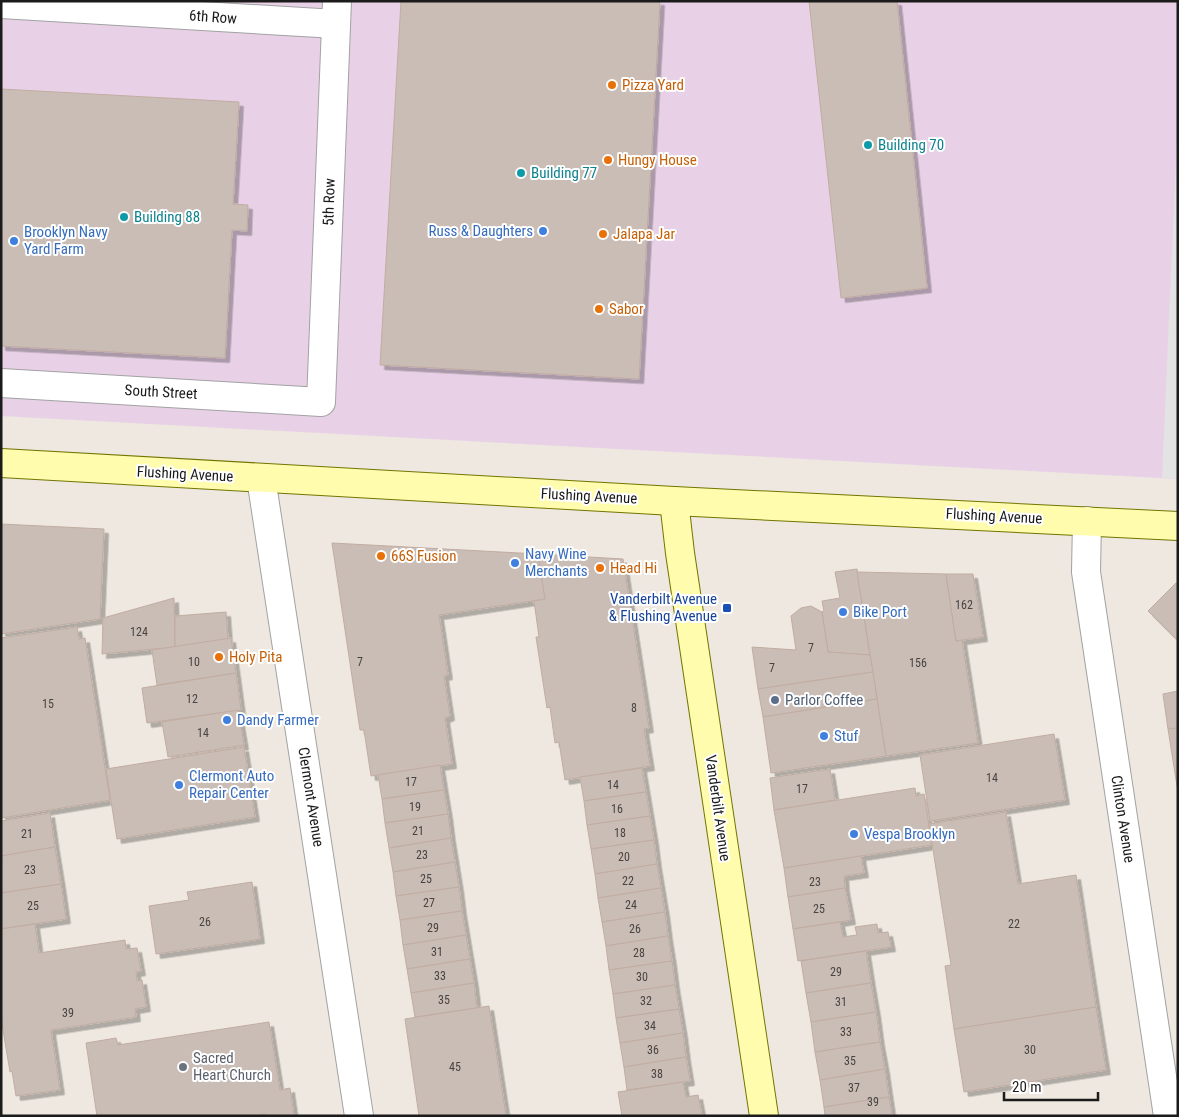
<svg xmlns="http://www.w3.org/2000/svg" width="1179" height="1117" font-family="'Roboto Condensed',sans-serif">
<defs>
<filter id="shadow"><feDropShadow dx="4.5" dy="4.5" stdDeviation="0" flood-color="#0004"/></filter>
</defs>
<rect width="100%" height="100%" fill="#eee8e0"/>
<polygon fill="#e8d1e6" points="1,1 1178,1 1178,479 1,416"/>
<polygon fill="#e3e3e3" points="1178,113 1178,479 1162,478"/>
<g fill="#cabdb6" stroke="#c1aca1" filter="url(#shadow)">
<polygon points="401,1 660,1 639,379 380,365"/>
<polygon points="809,1 897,1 927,288 841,298"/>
<polygon points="1,89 239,102 233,204 248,205 247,231 232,230 225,358 1,346"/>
<polygon points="1,524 104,529 100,619 1,634"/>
<polygon points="332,543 538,554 545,599 439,615 448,675 444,676 450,716 445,718 452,764 371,776 364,730 360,730"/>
<polygon points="538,554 623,559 649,728 644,729 650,766 565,780 559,742 555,743 550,707 547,708 536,637 539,637 534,601 545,599"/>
<polygon points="857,569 870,655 828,652 822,612 824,611 822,601 840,598 835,572"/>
<polygon points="857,572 946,574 956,641 962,640 978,743 886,756"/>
<polygon points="946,574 973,574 983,637 956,641"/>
<polygon points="1176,583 1178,584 1178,641 1148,611"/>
<polygon points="174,598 175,647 102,654 103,618"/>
<polygon points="811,606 822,612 828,652 870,655 873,672 758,689 752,647 796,650 791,616 801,608"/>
<polygon points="226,612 228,639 175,647 175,616"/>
<polygon points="77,627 79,639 85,638 110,800 1,818 1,638"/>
<polygon points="231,638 236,673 157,685 152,650"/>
<polygon points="873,672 877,699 763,717 758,689"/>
<polygon points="236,673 241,710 147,723 142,688"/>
<polygon points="1178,691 1178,728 1168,729 1163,694"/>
<polygon points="877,699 886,756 771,773 763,717"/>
<polygon points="238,710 244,745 168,757 162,722"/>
<polygon points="1178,728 1178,792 1168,729"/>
<polygon points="1054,734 1065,800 930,821 920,755"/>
<polygon points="244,747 255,817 117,839 106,769"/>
<polygon points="440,765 444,790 382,799 378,775"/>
<polygon points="642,768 646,792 584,801 580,777"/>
<polygon points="830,769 835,800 774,810 770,778"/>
<polygon points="915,788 916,796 924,794 932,845 784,868 774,810"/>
<polygon points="444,790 448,814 385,823 382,799"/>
<polygon points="646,792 650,816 587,825 584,801"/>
<polygon points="1006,812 1018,884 1076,875 1096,1007 954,1029 945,966 951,965 929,824"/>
<polygon points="50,813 55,847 1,856 1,821"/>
<polygon points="448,814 451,838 389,848 385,823"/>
<polygon points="650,816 654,840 591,849 587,825"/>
<polygon points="451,838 455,862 393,872 389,848"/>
<polygon points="654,840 657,864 595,874 591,849"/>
<polygon points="55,847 61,884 1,893 1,856"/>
<polygon points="861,856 864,873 844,876 845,888 788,897 784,868"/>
<polygon points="455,862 459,887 396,896 393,872"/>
<polygon points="657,864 661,888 598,898 595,874"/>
<polygon points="252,882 260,939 156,954 149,906 189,900 187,892"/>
<polygon points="61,884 66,919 1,929 1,893"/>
<polygon points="459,887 462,911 400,920 396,896"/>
<polygon points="661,888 665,912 602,922 598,898"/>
<polygon points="845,888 851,920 793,929 788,897"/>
<polygon points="462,911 466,935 403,945 400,920"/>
<polygon points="665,912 668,936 606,946 602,922"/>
<polygon points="840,922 843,937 857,935 855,927 877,924 878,933 888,932 891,947 798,961 793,929"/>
<polygon points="35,924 39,953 125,940 126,949 137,948 141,971 136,972 137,981 142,980 146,1007 135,1009 136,1017 51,1030 60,1090 16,1096 12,1071 10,1072 1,1018 1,929"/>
<polygon points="466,935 470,959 407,969 403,945"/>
<polygon points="668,936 672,961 609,970 606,946"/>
<polygon points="866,951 871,983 806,993 801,961"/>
<polygon points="470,959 474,983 411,993 407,969"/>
<polygon points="672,961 675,985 613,994 609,970"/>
<polygon points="474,983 477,1008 415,1017 411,993"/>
<polygon points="871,983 876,1012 811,1022 806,993"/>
<polygon points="675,985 679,1009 616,1018 613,994"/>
<polygon points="489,1006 506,1116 419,1116 405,1019"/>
<polygon points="1096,1007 1106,1070 964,1092 954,1029"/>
<polygon points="679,1009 683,1033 620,1043 616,1018"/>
<polygon points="876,1012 880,1042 815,1052 811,1022"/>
<polygon points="269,1022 280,1090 290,1088 294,1116 265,1116 265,1114 253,1116 97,1116 86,1043 116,1038 118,1045"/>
<polygon points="683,1033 686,1057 624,1067 620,1043"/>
<polygon points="880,1042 885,1069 820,1080 815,1052"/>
<polygon points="686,1057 690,1081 627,1090 624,1067"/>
<polygon points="885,1069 889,1097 824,1107 820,1080"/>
<polygon points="683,1082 686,1097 698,1095 702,1116 622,1116 618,1092"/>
<polygon points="889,1097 892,1116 825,1116 824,1107"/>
</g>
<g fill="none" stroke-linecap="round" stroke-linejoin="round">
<defs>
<g id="street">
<polyline points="1,4 336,24"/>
<polyline points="1,383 321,402 337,1"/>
<polyline points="261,478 359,1116"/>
<polyline points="1087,521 1086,572 1168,1116"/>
</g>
<g id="secondary">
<polyline points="1,463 674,501 1178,526"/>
<polyline points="674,501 680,553 764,1116"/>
</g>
</defs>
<use href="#street" stroke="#a2a2a2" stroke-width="30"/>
<use href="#secondary" stroke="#727500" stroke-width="30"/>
<use href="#street" stroke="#fff" stroke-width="28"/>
<use href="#secondary" stroke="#fffcad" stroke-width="28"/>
</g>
<g fill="#e8710a" stroke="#fff" stroke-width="2">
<circle cx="612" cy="85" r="5"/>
<circle cx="608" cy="160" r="5"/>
<circle cx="603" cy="234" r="5"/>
<circle cx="599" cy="309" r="5"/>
<circle cx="381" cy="556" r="5"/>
<circle cx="600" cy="568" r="5"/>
<circle cx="219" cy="657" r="5"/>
</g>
<g fill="#0f9aa8" stroke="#fff" stroke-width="2">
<circle cx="868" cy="145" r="5"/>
<circle cx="521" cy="173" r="5"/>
<circle cx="124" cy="217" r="5"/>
</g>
<g fill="#3f7fe0" stroke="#fff" stroke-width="2">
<circle cx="543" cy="231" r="5"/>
<circle cx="14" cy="241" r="5"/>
<circle cx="515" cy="563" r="5"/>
<circle cx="843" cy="612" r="5"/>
<circle cx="227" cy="720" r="5"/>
<circle cx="824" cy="736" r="5"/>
<circle cx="179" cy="785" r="5"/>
<circle cx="854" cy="834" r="5"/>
</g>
<rect fill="#1a4fb4" stroke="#fff" stroke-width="2" x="722" y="603" width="10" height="10" rx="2.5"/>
<circle fill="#5c6f8a" stroke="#fff" stroke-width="2" cx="775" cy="700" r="5"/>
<circle fill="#6b7280" stroke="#fff" stroke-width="2" cx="183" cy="1067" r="5"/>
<g text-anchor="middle" stroke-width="4" stroke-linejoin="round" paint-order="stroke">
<g font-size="12" fill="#474442">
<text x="964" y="609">162</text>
<text x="139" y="636">124</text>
<text x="811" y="652">7</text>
<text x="194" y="666">10</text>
<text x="360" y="666">7</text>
<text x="918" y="667">156</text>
<text x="772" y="672">7</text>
<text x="192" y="703">12</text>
<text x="48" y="708">15</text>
<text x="634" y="712">8</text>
<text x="203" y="737">14</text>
<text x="992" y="782">14</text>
<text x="411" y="786">17</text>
<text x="613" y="789">14</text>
<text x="802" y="793">17</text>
<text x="415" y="811">19</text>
<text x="617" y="813">16</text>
<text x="418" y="835">21</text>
<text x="620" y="837">18</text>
<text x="27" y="838">21</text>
<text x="422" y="859">23</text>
<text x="624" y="861">20</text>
<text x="30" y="874">23</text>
<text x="426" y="883">25</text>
<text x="628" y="885">22</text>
<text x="815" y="886">23</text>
<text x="429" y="907">27</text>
<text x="631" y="909">24</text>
<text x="33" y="910">25</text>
<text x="819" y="913">25</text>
<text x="205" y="926">26</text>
<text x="1014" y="928">22</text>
<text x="433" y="932">29</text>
<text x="635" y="933">26</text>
<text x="437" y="956">31</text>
<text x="639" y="957">28</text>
<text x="836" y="976">29</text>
<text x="440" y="980">33</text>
<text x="642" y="981">30</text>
<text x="444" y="1004">35</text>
<text x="646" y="1005">32</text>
<text x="841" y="1006">31</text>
<text x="68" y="1017">39</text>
<text x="650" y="1030">34</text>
<text x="846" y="1036">33</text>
<text x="653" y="1054">36</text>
<text x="1030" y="1054">30</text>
<text x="850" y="1065">35</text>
<text x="455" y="1071">45</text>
<text x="657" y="1078">38</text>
<text x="854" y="1092">37</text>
<text x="873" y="1106">39</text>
</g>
<g font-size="15" fill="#1b1b1b" stroke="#fff">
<text transform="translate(213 17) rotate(4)" y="5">6th Row</text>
<text transform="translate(329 202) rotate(-88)" y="5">5th Row</text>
<text transform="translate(161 392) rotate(3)" y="5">South Street</text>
<text transform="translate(185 474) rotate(3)" y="5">Flushing Avenue</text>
<text transform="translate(589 496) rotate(3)" y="5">Flushing Avenue</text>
<text transform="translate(994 516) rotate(3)" y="5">Flushing Avenue</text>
<text transform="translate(311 797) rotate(81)" y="5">Clermont Avenue</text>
<text transform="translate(718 808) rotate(82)" y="5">Vanderbilt Avenue</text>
<text transform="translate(1123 819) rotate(81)" y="5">Clinton Avenue</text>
</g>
<g font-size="15" fill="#c56008" stroke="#fff" text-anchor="start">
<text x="622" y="90">Pizza Yard</text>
<text x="618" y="165">Hungy House</text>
<text x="613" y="239">Jalapa Jar</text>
<text x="609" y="314">Sabor</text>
<text x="391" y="561">66S Fusion</text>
<text x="610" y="573">Head Hi</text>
<text x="229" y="662">Holy Pita</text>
</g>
<g font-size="15" fill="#0d838f" stroke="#fff" text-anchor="start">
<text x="878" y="150">Building 70</text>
<text x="531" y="178">Building 77</text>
<text x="134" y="222">Building 88</text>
</g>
<g font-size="15" fill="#366cbe" stroke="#fff" text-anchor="start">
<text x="533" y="236" text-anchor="end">Russ &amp; Daughters</text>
<text x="24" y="237">Brooklyn Navy<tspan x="24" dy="17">Yard Farm</tspan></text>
<text x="525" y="559">Navy Wine<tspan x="525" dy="17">Merchants</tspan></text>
<text x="853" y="617">Bike Port</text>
<text x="237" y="725">Dandy Farmer</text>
<text x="834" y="741">Stuf</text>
<text x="189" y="781">Clermont Auto<tspan x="189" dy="17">Repair Center</tspan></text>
<text x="864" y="839">Vespa Brooklyn</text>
</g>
<g font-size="15" fill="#164399" stroke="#fff" text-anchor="end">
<text x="717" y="604">Vanderbilt Avenue<tspan x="717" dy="17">&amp; Flushing Avenue</tspan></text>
</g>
<g font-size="15" fill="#4e5e75" stroke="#fff" text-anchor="start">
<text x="785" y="705">Parlor Coffee</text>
</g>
<g font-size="15" fill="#5b616d" stroke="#fff" text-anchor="start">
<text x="193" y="1063">Sacred<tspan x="193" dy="17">Heart Church</tspan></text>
</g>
</g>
<rect width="1179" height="1117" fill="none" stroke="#1b1b1b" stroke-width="5"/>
<path d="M1004 1092v8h94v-8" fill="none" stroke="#1b1b1b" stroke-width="2.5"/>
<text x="1012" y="1092" font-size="15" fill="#1b1b1b" stroke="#ffffff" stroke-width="4" paint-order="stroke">20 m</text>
</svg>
